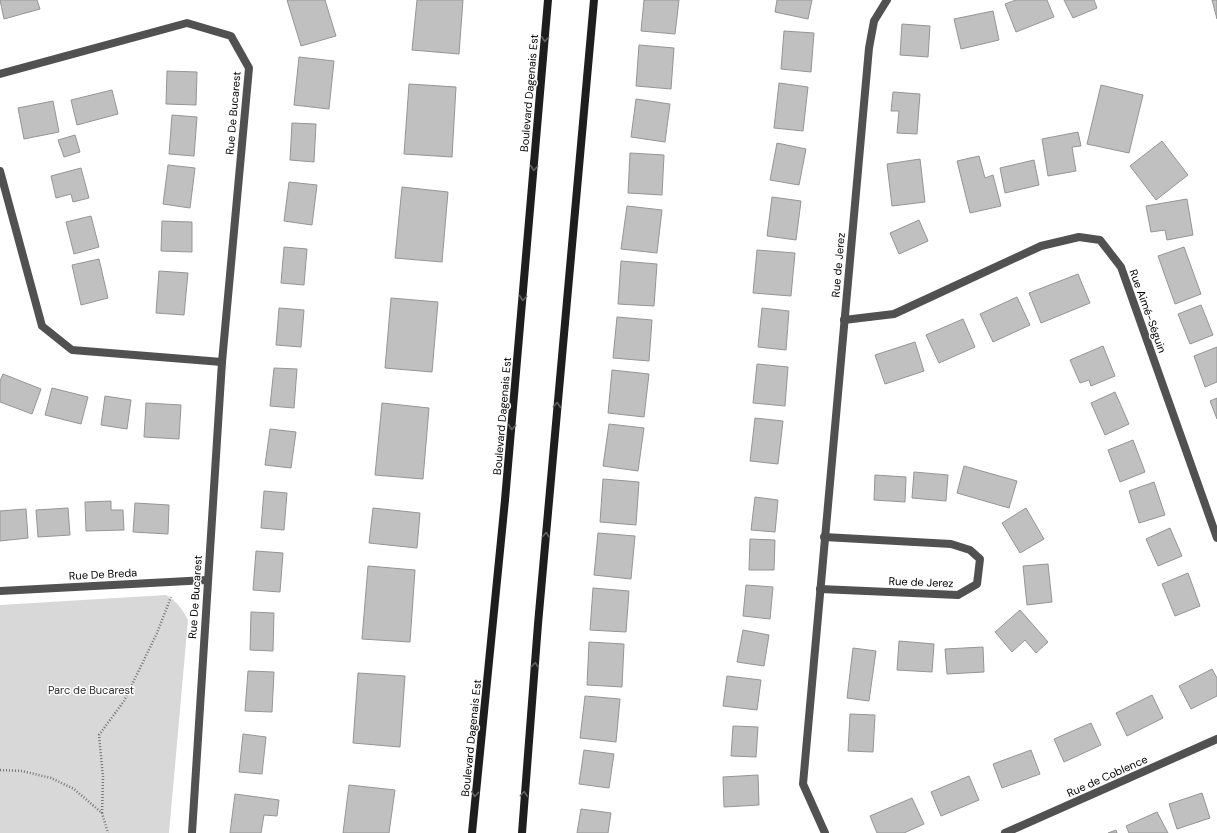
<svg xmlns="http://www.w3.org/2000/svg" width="1217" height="833" font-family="'DM Sans',sans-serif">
<rect width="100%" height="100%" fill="#fff"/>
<path fill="#d8d8d8" d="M166,595c11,7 16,13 22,25l-19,213h-169v-228z"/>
<g fill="#c0c0c0" stroke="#959595">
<polygon points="0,0 37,0 40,9 4,19"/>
<polygon points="287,0 325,0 336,36 301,46"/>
<polygon points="417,0 463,0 459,54 412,50"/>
<polygon points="644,0 679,0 675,34 641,31"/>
<polygon points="777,0 812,0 808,19 775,12"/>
<polygon points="1016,0 1047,0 1054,17 1016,32 1005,4"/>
<polygon points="1064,0 1094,0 1097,8 1073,18"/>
<polygon points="1212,0 1217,0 1217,19"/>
<polygon points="993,11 999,40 961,49 954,19"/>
<polygon points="902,24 930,26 928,57 900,55"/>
<polygon points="784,31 814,33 811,72 781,69"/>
<polygon points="639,45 674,48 671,89 636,86"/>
<polygon points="299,57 334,61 329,109 294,105"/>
<polygon points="167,71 197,72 196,105 166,104"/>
<polygon points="779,83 808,87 803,131 774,128"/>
<polygon points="409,84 456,87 452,157 404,154"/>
<polygon points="1101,85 1143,95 1129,153 1087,144"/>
<polygon points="112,90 118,114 77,125 71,100"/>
<polygon points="893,92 920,94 917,134 897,133 899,111 891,111"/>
<polygon points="636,99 670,104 665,142 631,137"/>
<polygon points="53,101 59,132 24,139 18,108"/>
<polygon points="172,115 197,117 194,156 169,154"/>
<polygon points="292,123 316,124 314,162 290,160"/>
<polygon points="1078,132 1081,146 1072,147 1076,171 1048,176 1042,139"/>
<polygon points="75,135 80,152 64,157 58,140"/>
<polygon points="1162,141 1188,175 1156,200 1130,166"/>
<polygon points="777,143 806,149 799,185 770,180"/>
<polygon points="630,153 664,155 662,195 628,193"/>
<polygon points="979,156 985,178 993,175 1001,206 970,213 957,161"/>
<polygon points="920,159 925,202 892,206 887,164"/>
<polygon points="1034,160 1039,185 1005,193 1000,168"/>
<polygon points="168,165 195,168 190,208 163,204"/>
<polygon points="81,168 89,198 73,202 71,194 56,198 51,176"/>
<polygon points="289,182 317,185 312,225 284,221"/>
<polygon points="402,187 448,192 442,262 395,258"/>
<polygon points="772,197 801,201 796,240 767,236"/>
<polygon points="1187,199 1193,235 1167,240 1165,230 1151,232 1146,206"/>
<polygon points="627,206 662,210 657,253 621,249"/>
<polygon points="91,216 99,247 74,254 66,222"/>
<polygon points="919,220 928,241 899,254 890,233"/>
<polygon points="162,221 192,222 192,252 161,251"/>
<polygon points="284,247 307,249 304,285 281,283"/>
<polygon points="1184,247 1201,294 1175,304 1158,256"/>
<polygon points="757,250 795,253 791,296 753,293"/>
<polygon points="99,259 108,298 81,305 72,265"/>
<polygon points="621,261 657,264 654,306 618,304"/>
<polygon points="159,271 188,273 184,315 156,313"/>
<polygon points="1078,274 1090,303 1041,323 1029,293"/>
<polygon points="1017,297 1030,325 993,342 980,314"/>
<polygon points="391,298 438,302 432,372 385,368"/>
<polygon points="1201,305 1213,335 1190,344 1178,314"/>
<polygon points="279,308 304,310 301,347 276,345"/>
<polygon points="762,308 789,311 786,350 758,347"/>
<polygon points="617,317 652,320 649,361 613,358"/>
<polygon points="963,319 975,347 939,363 926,335"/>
<polygon points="915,342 924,371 885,384 875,355"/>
<polygon points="1103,346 1115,376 1091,386 1089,380 1080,383 1070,360"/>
<polygon points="1217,347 1217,382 1205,387 1194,356"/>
<polygon points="757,364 788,367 785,406 753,403"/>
<polygon points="274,368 297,369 294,408 270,406"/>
<polygon points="612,370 649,374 644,417 608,413"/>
<polygon points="3,374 41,389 32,414 0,402 0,381"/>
<polygon points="52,388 88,397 81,424 45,415"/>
<polygon points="1115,392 1129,424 1105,435 1091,403"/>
<polygon points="105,396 131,400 127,429 101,425"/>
<polygon points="1217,398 1217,419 1210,401"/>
<polygon points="146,403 181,405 179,439 144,437"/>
<polygon points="382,403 429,408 423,479 375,475"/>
<polygon points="755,418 783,421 778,464 750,461"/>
<polygon points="609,424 644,428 638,471 603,466"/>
<polygon points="270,429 296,432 291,468 265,465"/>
<polygon points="1133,440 1145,472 1120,482 1108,450"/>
<polygon points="964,466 1017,481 1009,508 957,493"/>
<polygon points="914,472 948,475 946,501 912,498"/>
<polygon points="875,475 906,477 905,502 874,500"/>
<polygon points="603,479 639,482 636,525 600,522"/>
<polygon points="1154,482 1165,515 1139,523 1129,491"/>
<polygon points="264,491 287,493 284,530 261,528"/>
<polygon points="755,497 778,500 775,532 751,530"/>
<polygon points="111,501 111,510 123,510 124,530 86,531 85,502"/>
<polygon points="135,503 169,505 168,534 133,532"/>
<polygon points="68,508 70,535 38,537 36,510"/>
<polygon points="373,508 420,513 417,548 369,543"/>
<polygon points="1026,508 1044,539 1020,553 1002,523"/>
<polygon points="26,509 28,538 0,541 0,511"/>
<polygon points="1170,528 1182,556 1158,566 1146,539"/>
<polygon points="598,533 635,536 631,579 594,575"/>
<polygon points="750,539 775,540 774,570 749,570"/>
<polygon points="256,551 283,553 280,592 253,590"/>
<polygon points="1048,564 1052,602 1027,605 1023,566"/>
<polygon points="368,566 415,570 410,642 362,639"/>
<polygon points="1188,573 1200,606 1175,616 1162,584"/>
<polygon points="746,585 773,587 770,619 743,616"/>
<polygon points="593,588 629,591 626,632 590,630"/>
<polygon points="1020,610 1048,642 1036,653 1025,640 1012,652 995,632"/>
<polygon points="251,612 274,613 273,651 250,650"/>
<polygon points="743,630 769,635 764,666 737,662"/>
<polygon points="899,641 934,644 932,672 897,670"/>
<polygon points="589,642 624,644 622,687 587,685"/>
<polygon points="983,647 984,672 947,674 945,649"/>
<polygon points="853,648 876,651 869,701 847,698"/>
<polygon points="1212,669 1217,678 1217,696 1191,709 1179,686"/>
<polygon points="248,671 274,672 272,712 245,711"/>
<polygon points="358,673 405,676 400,747 353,743"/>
<polygon points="727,676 761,680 757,710 723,706"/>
<polygon points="1152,695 1163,718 1127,736 1116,713"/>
<polygon points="585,696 620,699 616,742 580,738"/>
<polygon points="850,714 875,715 873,752 848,751"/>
<polygon points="1091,723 1101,745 1064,762 1054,739"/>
<polygon points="733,726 758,727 756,757 731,756"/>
<polygon points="243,734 266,737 262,774 239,772"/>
<polygon points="584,750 614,754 609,788 579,784"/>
<polygon points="1031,750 1040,774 1002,788 993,764"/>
<polygon points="758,775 759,805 724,807 723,777"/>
<polygon points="969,776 979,800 941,816 931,792"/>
<polygon points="349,785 395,790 389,833 343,833"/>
<polygon points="1202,793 1210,818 1177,829 1169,804"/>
<polygon points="235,794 279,800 277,816 264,815 261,833 230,833"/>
<polygon points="912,798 924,824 904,833 877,833 870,816"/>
<polygon points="581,809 611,813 608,833 577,833"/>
<polygon points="1157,812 1168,833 1129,833 1126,826"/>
<polygon points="1116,830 1117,833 1108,833"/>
</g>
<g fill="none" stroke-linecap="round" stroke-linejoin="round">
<g stroke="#737373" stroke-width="2.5" stroke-dasharray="1 2" stroke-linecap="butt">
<polyline points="0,770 22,771 51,778 74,789 102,813 108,833"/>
<polyline points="102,813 103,777 99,735 124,701 157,633 171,597"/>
</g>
<g stroke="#515151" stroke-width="8">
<polyline points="0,74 187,23 231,36 249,68 222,362 192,833"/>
<polyline points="0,171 42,326 72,350 222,362"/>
<polyline points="844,320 894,314 1041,246 1079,237 1100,240 1121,267 1217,538"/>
<polyline points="820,589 958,595 977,584 980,559 970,550 951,544 824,537"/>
<polyline points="0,591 207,580"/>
<polyline points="825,833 803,784 869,48 874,21 887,0"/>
<polyline points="1005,833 1217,739"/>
</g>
<g stroke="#1e1e1e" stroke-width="8">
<polyline points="472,833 505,500 548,0"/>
<polyline points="522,833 538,624 594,0"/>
</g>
</g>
<defs><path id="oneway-chevron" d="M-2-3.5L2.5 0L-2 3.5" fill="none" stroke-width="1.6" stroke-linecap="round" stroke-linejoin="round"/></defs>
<g stroke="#626262">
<use href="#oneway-chevron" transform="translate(545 39) rotate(95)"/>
<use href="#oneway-chevron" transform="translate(534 168) rotate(95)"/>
<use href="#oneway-chevron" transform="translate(523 298) rotate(95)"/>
<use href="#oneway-chevron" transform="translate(557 405) rotate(-85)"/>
<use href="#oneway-chevron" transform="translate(512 427) rotate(95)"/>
<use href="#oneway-chevron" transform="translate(546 535) rotate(-85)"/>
<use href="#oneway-chevron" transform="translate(535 665) rotate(-85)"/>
<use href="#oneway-chevron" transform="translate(475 794) rotate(96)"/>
<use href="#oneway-chevron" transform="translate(524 794) rotate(-85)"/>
</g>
<g text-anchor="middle" stroke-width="3" stroke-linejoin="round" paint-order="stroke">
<g font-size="11" fill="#000" stroke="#fff">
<text transform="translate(529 93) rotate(-85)" y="4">Boulevard Dagenais Est</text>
<text transform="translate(233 113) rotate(-85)" y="4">Rue De Bucarest</text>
<text transform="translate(838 265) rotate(-85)" y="4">Rue de Jerez</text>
<text transform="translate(1148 311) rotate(70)" y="4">Rue Aimé-Séguin</text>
<text transform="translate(502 416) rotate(-85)" y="4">Boulevard Dagenais Est</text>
<text transform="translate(103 574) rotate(-3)" y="4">Rue De Breda</text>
<text transform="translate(921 582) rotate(2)" y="4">Rue de Jerez</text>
<text transform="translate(195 597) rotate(-86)" y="4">Rue De Bucarest</text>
<text transform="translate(471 738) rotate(-84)" y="4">Boulevard Dagenais Est</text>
<text transform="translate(1107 776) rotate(-24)" y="4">Rue de Coblence</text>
</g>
<g font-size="11" fill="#2f2f2f" stroke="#fff">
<text x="91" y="694">Parc de Bucarest</text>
</g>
</g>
</svg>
